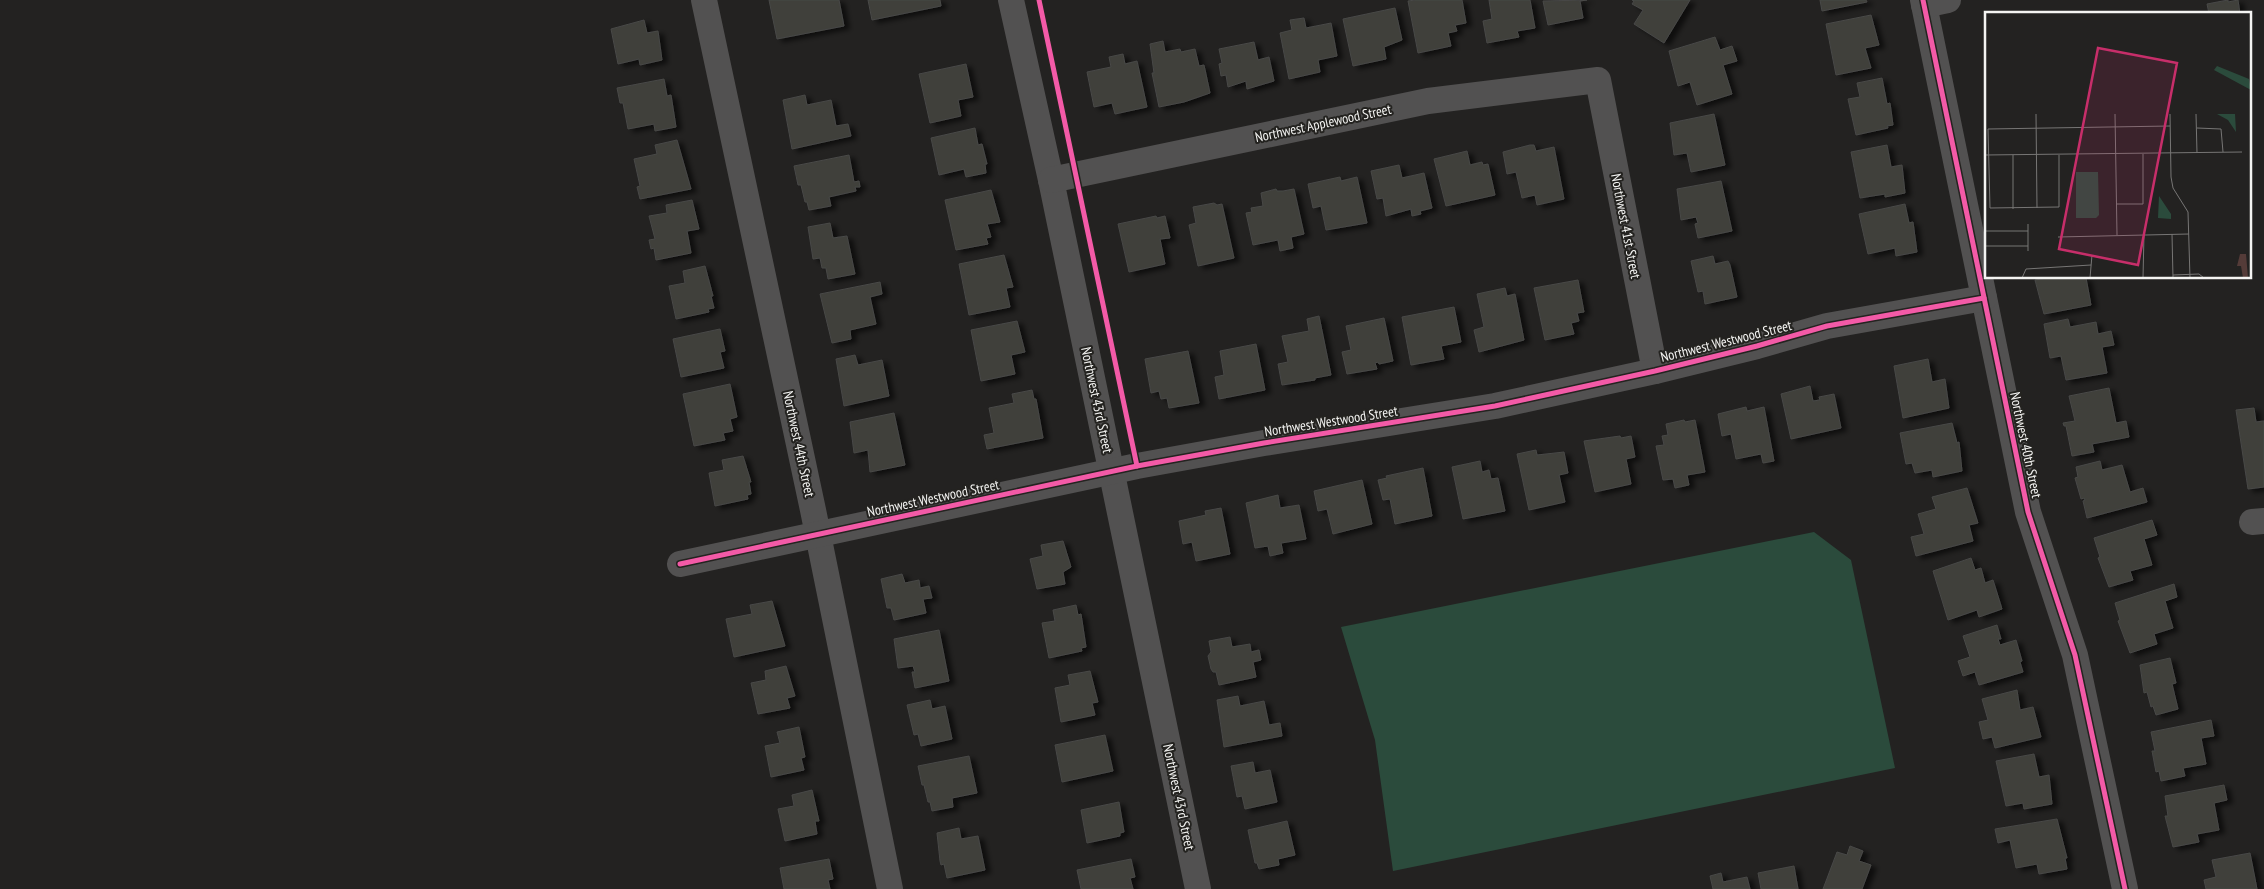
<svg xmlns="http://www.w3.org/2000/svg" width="2264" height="889" font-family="'PT Sans Narrow',sans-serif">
<defs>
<filter id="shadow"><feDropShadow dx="5.5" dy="3" stdDeviation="2.5" flood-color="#0009"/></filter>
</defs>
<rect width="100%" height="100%" fill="#232221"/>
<polygon fill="#2b4b3c" points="1814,532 1851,560 1895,768 1393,871 1375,740 1341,627"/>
<g fill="#3f403b" stroke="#484847" filter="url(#shadow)">
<polygon points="769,0 839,0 844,26 777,39"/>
<polygon points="868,0 940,0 941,6 872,20"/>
<polygon points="1415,0 1462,0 1466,23 1455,25 1457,31 1448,33 1451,46 1418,53 1408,1"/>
<polygon points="1489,0 1530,0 1535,28 1517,31 1519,37 1487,43 1483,21 1492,19"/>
<polygon points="1587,0 1580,1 1583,18 1548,25 1543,1"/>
<polygon points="1632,0 1690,0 1664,43 1634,24 1643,10 1632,4 1634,1"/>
<polygon points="1820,0 1866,0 1867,2 1822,11"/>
<polygon points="2228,0 2228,2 2238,0 2240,14 2209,14 2207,4"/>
<polygon points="1395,8 1402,40 1384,47 1386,59 1353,66 1343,19"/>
<polygon points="1871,15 1879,45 1865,48 1871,68 1836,75 1826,24"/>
<polygon points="1304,18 1306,28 1331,23 1337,56 1318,60 1320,72 1289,79 1280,33 1292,30 1290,20"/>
<polygon points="644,20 647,33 658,31 662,60 640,65 639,59 618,64 611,29"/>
<polygon points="1715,37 1720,50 1732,46 1737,61 1723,65 1732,94 1697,105 1690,82 1678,86 1669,51"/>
<polygon points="1163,41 1165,52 1180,49 1181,52 1195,49 1199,66 1204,65 1210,93 1184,102 1159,107 1152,73 1154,73 1150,44"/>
<polygon points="1254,42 1258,60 1269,57 1274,81 1247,89 1246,81 1228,87 1226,75 1221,76 1219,64 1222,63 1219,49"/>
<polygon points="1123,54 1125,64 1137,61 1147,107 1115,114 1112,103 1094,107 1087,72 1111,67 1109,57"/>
<polygon points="966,64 973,97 958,100 961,116 930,123 919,74"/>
<polygon points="1882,78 1887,104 1890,103 1893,125 1887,126 1888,128 1856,135 1848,99 1860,97 1857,83"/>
<polygon points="664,79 667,96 671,95 676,127 655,131 654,124 628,129 623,103 620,103 617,88"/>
<polygon points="805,95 807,105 831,100 836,126 848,124 851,136 792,149 783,100"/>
<polygon points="1714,114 1725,165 1691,172 1687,153 1674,155 1670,123"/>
<polygon points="975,128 978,145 982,144 987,164 985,164 986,173 966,177 964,169 939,175 931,138"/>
<polygon points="677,140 691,189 640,199 637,187 640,186 634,159 657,154 655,145"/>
<polygon points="1530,145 1534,145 1536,151 1554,147 1564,199 1537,205 1535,195 1522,198 1516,172 1507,174 1503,152"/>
<polygon points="1887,145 1891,167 1902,165 1905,193 1885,197 1885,194 1860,198 1851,152"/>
<polygon points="1467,151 1470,165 1482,162 1483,165 1488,164 1495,195 1446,206 1434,159"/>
<polygon points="849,155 854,182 859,181 860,187 855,187 856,191 829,197 831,206 809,210 807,202 805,202 801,185 798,185 794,166"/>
<polygon points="1399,165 1402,178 1424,173 1432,208 1420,211 1421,214 1412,216 1411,209 1386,216 1383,198 1377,199 1371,171"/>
<polygon points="1340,177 1341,181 1357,177 1367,223 1326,230 1321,206 1313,208 1308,184"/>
<polygon points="1721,181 1732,231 1698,238 1695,224 1698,223 1696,217 1681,220 1677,189"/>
<polygon points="1276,189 1277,191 1283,191 1294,189 1304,234 1291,237 1293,248 1280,251 1278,240 1253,245 1246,213 1252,212 1251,208 1263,206 1261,193"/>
<polygon points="991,190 1000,222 987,224 991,237 986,238 988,244 956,250 945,200"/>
<polygon points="692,200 699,229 687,231 691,253 656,260 654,248 651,249 649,240 655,239 649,216 667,213 666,205"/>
<polygon points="1214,203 1217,205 1222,204 1234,258 1198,266 1189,225 1196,223 1193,207"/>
<polygon points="1905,204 1909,223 1913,222 1917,252 1896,256 1895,248 1868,254 1859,214"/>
<polygon points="1156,216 1157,218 1165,216 1170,238 1160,239 1165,264 1129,272 1118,224"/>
<polygon points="830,223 833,238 847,236 855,274 828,279 826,268 822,268 820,258 813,259 808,227"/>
<polygon points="1004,255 1013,287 1006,288 1010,307 969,315 959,264"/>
<polygon points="1713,256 1715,264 1728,261 1730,265 1737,297 1705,304 1703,291 1698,292 1691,261"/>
<polygon points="705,266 713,296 711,296 714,308 708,309 709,312 676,319 669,286 685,283 683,271"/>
<polygon points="2048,278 2086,278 2091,305 2044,314 2035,280"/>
<polygon points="1578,280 1584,312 1577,313 1579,321 1571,323 1574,334 1545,340 1534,288"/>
<polygon points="880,282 882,294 870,297 876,324 850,330 851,339 832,343 820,294"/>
<polygon points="1505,288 1507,296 1515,294 1524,340 1479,352 1474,330 1484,327 1477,294"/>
<polygon points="1454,307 1461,342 1441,346 1444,359 1411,365 1402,317"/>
<polygon points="1319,316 1331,375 1315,378 1315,380 1282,385 1278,364 1288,362 1282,336 1309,331 1307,319"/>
<polygon points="1384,318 1393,361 1379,364 1378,362 1375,363 1377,369 1347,374 1342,352 1351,350 1346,326"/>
<polygon points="2068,319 2070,327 2096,322 2098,334 2111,331 2114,345 2102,347 2107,373 2066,380 2061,356 2050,358 2044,324"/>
<polygon points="1017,321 1025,352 1011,355 1015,374 981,381 971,330"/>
<polygon points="720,329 725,351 720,352 724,368 681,377 673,339"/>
<polygon points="1256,344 1265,390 1219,399 1215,377 1224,375 1220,351"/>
<polygon points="1188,351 1199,403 1169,408 1167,398 1161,399 1159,391 1151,393 1145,359"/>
<polygon points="855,355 858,365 882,360 889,396 844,406 836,359"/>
<polygon points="1928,359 1932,382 1945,379 1949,408 1903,418 1894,366"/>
<polygon points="730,384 737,417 730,419 733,431 723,433 725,440 694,446 683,394"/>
<polygon points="1810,386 1813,401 1820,400 1819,397 1834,394 1841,428 1791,439 1781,394"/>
<polygon points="2109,388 2116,423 2126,421 2129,437 2092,444 2094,452 2072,456 2066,426 2064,426 2063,423 2075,421 2069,396"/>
<polygon points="1032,390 1034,399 1036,399 1043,438 987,449 984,435 994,433 989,408 1014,403 1012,394"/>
<polygon points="1746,407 1747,411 1764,407 1774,461 1763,463 1761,454 1736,459 1731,434 1722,436 1718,414"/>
<polygon points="2254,408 2256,422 2264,421 2264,487 2248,489 2236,410"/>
<polygon points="894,413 905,465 870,472 868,450 854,453 850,422"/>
<polygon points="1684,420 1685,422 1695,420 1705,472 1687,475 1689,485 1675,488 1673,479 1663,480 1656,446 1664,445 1662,436 1668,435 1666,424"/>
<polygon points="1952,423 1957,443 1959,442 1962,471 1933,477 1932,470 1915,473 1912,463 1906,464 1900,433"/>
<polygon points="1620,436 1621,438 1631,436 1635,457 1626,459 1631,484 1595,492 1584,441"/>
<polygon points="1536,450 1537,455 1564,452 1568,473 1559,475 1565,502 1529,510 1517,454"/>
<polygon points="743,456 751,482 749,482 751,494 747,495 748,499 715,506 709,473 724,470 722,460"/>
<polygon points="1480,461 1482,472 1489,470 1491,479 1498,478 1505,511 1463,519 1452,467"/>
<polygon points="2100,461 2102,470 2122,465 2130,492 2143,488 2147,502 2087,518 2083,501 2085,500 2084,498 2081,499 2075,478 2078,477 2076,467"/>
<polygon points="1423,468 1432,516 1395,524 1390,499 1383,500 1378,480 1387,478 1386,476"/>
<polygon points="1362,480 1372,524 1333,534 1327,509 1318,511 1314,491"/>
<polygon points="1967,488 1978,523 1969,525 1973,541 1916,556 1911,537 1924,534 1918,514 1936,509 1932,497"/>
<polygon points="1278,495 1280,508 1299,505 1306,539 1281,543 1283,553 1270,556 1268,546 1255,548 1246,503"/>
<polygon points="1221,508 1230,554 1196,561 1192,542 1183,544 1179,521 1206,515 1205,511"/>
<polygon points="2152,520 2157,535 2144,539 2152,565 2130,571 2133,580 2109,587 2098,558 2100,557 2094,538"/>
<polygon points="1063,541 1071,567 1063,572 1065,584 1037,589 1030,559 1043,556 1041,545"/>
<polygon points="1971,558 1975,570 1981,568 1985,583 1993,580 2002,609 1979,617 1977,610 1948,620 1933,571"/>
<polygon points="902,574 905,583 919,580 920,588 929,586 932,598 923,599 926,613 894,620 891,608 887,608 881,579"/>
<polygon points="2174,584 2177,597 2165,601 2173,628 2154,634 2157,644 2130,653 2118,621 2120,620 2115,603"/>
<polygon points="772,601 785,646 734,657 726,619 752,614 750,605"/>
<polygon points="1076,605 1078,615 1081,614 1086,647 1081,648 1082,651 1049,658 1042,623 1055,621 1053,610"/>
<polygon points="1997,625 2001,639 1998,639 2000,645 2016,640 2022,661 2020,662 2023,672 1979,685 1975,672 1963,676 1958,661 1970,657 1963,636"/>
<polygon points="939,630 949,681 915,688 912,672 915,672 913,666 898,668 894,639"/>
<polygon points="1230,637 1232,647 1250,644 1251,652 1259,650 1261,660 1253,662 1256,677 1219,685 1216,672 1213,672 1211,669 1208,656 1211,652 1209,641"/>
<polygon points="2170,658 2176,683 2172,684 2178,709 2156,715 2153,706 2151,707 2147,692 2144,693 2140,665"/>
<polygon points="786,666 795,696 787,698 790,708 758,714 751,683 766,680 765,671"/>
<polygon points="1090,671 1098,702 1092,703 1095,715 1061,722 1055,688 1070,685 1068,675"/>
<polygon points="2017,690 2020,710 2033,707 2041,737 1995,748 1992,737 1983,739 1979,722 1988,720 1982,699"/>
<polygon points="1238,696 1240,706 1264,701 1269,725 1280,723 1282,736 1224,747 1217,700"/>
<polygon points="930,700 932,709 945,706 952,739 921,746 918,734 914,735 907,705"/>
<polygon points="2211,720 2214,736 2201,738 2206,764 2183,768 2185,776 2161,781 2159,771 2156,772 2152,751 2155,751 2151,732"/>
<polygon points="799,727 805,757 801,758 804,770 771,777 765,746 780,743 777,732"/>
<polygon points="1105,735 1113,771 1062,782 1055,745"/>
<polygon points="2034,754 2039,777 2049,775 2052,804 2024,809 2023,803 2006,806 1996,761"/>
<polygon points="969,756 977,793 952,798 953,807 932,811 930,802 928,802 924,785 922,785 918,766"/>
<polygon points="1253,762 1255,773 1270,770 1277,802 1245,809 1242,796 1237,797 1231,766"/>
<polygon points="2224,785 2227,800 2214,803 2219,830 2197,834 2199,842 2173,847 2165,816 2168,816 2165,796"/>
<polygon points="812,790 819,821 815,821 817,834 785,841 778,809 794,806 792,795"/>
<polygon points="1119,802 1124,832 1120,833 1120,836 1087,843 1081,810"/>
<polygon points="2057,819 2067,858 2065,858 2067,869 2039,874 2037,864 2016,868 2010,840 1998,843 1995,829"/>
<polygon points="1287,821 1295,855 1278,859 1279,865 1259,869 1257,863 1255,863 1248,830"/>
<polygon points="959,828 961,839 978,836 985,870 947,878 944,864 941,865 940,861 937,833"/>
<polygon points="1850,846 1863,851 1859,861 1871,865 1862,889 1823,889 1837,852 1847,855"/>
<polygon points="2250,853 2257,889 2206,889 2204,880 2216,877 2212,860"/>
<polygon points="829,859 833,879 828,880 830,889 784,889 780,868"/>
<polygon points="1131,859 1135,877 1130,878 1133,889 1081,889 1077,870"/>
<polygon points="1794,866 1798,889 1761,889 1758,873"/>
<polygon points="1721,873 1723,882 1747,877 1750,889 1713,889 1710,876"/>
</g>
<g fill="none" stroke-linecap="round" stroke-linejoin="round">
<g stroke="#525151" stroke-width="26">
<polyline points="704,0 813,510 890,889"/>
<polyline points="1011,0 1051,180 1198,889"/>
<polyline points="1923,0 2028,512 2075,655 2125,889"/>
<polyline points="1924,5 1948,0"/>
<polyline points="1051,180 1428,101 1598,80 1655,371"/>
<polyline points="2252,522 2264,521"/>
<polyline points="680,564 1137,466 1264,443 1495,406 1655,371 1757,346 1827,326 1984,298"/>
</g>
<defs>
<g id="cycleway">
<polyline points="1039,0 1137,466"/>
<polyline points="1923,0 2028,512 2075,655 2125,889"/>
<polyline points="680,564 1137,466 1264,443 1495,406 1655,371 1757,346 1827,326 1984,298"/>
</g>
</defs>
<use href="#cycleway" stroke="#242320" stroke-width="8"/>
<use href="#cycleway" stroke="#f35aa7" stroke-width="5"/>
</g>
<g text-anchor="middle" stroke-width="4" stroke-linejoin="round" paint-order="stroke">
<g font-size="14" fill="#f4f4f2" stroke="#242320">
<text transform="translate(1323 123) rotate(-12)" y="5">Northwest Applewood Street</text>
<text transform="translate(1626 226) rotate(79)" y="5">Northwest 41st Street</text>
<text transform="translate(1726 341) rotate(-14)" y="5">Northwest Westwood Street</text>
<text transform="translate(1097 400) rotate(78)" y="5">Northwest 43rd Street</text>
<text transform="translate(1331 421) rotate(-9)" y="5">Northwest Westwood Street</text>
<text transform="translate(799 444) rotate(78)" y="5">Northwest 44th Street</text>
<text transform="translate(2026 445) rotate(78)" y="5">Northwest 40th Street</text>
<text transform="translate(933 498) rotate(-12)" y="5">Northwest Westwood Street</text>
<text transform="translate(1179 797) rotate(78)" y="5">Northwest 43rd Street</text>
</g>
</g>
<g transform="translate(1985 12)">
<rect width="266" height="266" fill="#232221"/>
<path d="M255,242h6l2,24h-5l-2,-12h-4z" fill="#543b38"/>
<path d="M232,54l32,13 2,11 -37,-20zM232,102h18l1,18 -8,-12zM91,160h22l1,43 -3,3h-20zM174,184l12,18v5l-13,-1z" fill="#2b4b3c"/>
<path fill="none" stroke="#777675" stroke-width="1" d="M51,102l1,94M130,102l2,121M185,102l1,63 2,11 15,24 2,66M211,102l1,39M212,116l24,1 2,23M0,143l257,-3M28,143v54M74,143v52l-69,1 -2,-79 182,-3M131,192h27v-50M43,212v27M0,219h43M187,222l1,44M73,225l131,-3M0,234h43M188,263l26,-1 5,4M37,266l4,-9 65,-4M105,266l2,-23M158,266l1,-44"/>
<path fill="#c72e6a" fill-opacity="0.15" stroke="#c72e6a" stroke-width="2.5" d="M113,36l79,15 -39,202 -79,-16z"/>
<rect width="266" height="266" fill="none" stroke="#f4f4f2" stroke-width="2.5"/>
</g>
</svg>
